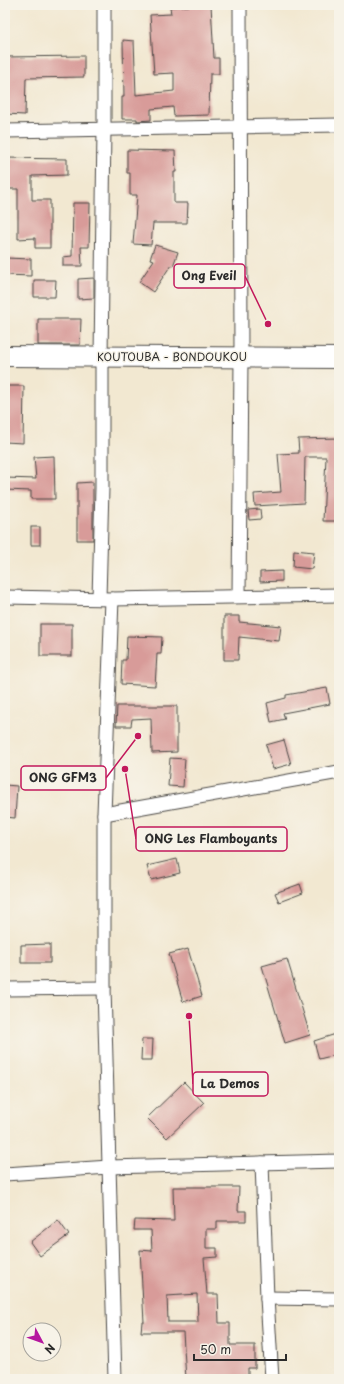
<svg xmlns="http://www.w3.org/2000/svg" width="344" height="1384" font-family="'Playpen Sans',sans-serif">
<rect width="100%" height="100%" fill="#f7f3e8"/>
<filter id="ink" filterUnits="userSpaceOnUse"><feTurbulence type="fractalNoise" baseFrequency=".025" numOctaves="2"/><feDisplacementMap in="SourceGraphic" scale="8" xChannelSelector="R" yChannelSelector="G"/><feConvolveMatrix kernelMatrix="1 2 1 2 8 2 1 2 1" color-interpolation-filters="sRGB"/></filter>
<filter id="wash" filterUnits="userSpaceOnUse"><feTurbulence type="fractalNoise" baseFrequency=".012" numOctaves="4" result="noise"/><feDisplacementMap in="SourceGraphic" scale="16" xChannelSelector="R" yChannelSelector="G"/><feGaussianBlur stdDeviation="0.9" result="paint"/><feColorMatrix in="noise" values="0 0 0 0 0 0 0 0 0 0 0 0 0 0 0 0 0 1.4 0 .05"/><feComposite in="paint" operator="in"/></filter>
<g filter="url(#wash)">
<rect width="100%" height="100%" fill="#f2e8d1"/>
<g id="blocks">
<g fill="#d89b99" fill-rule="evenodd">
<polygon points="211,5 214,58 219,58 219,74 210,74 209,115 174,116 173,107 151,109 151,120 137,121 137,119 122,119 122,97 124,97 123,40 134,41 136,95 174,91 174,73 154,74 150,15 171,14 170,7"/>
<polygon points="84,56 84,77 26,78 25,115 5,114 5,57"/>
<polygon points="127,150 175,151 176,172 174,172 174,203 188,203 187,223 153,223 151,245 133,244 137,195 130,195 130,173 127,173"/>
<polygon points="5,158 67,159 67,175 32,176 32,200 50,200 50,248 35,248 35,238 18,239 18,189 5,189"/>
<polygon points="73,203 90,203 89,247 81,247 82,266 63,266 63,257 72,256"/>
<polygon points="155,245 178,252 173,266 171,265 153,292 139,282 154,260 150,259"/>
<polygon points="6,258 31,259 31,276 6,275"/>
<polygon points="94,278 94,298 78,299 78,279"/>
<polygon points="34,280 56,280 55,297 34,297"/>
<polygon points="38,319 81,319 80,345 38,345"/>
<polygon points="5,386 24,386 23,443 5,442"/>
<polygon points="339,438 339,521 323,521 326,457 305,457 304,503 255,506 254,494 281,492 278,454 299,453 298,439"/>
<polygon points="54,456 55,499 31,499 31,491 5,490 5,478 36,479 34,457"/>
<polygon points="93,482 93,540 77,540 77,483"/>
<polygon points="260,509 261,519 249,520 248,510"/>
<rect x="31" y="527" width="9" height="18"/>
<polygon points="294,550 314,552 312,569 293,567"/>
<polygon points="282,571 282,581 260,582 260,572"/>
<polygon points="224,616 239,616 239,622 281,626 279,641 239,637 238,660 224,660"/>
<rect x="40" y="624" width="32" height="32"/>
<polygon points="127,636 162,637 161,654 157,654 155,686 121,684 122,660 126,660"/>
<polygon points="327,688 330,704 283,713 285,719 271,722 267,703 286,698 286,695"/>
<polygon points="117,706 177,706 177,752 152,753 151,718 132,719 131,726 116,726"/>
<polygon points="284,740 291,764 273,769 266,745"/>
<polygon points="170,758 185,759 183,787 168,786"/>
<polygon points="5,785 17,786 15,818 5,817"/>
<polygon points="177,859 180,873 151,880 147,866"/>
<polygon points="300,884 303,893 279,902 275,893"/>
<polygon points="50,944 50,963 21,963 21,945"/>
<polygon points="188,949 202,996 183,1002 169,954"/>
<polygon points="287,959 310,1035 285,1043 262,966"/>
<polygon points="339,1033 339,1054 319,1059 314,1041"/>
<polygon points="142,1039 153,1039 152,1060 141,1060"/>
<polygon points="184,1082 204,1103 167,1138 147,1118"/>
<path d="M173,1187h66l-1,24h8v10h-29v8h-11v19h11v9l-13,1 3,36h11l1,29h11v22h25v23h-7v11h-62l-3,-47h-42l1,-10h2l-4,-72 12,1 -1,-21h-17l1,-10 39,1zM197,1294l1,28h-30l-1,-26z"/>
<polygon points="58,1220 69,1235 40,1256 30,1242"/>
</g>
</g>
</g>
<g filter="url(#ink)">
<use href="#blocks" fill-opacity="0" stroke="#494744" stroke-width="1"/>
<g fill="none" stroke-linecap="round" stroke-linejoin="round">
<defs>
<g id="street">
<polyline points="5,131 339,125"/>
<polyline points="101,357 104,129 104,5"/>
<polyline points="239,596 241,358 240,5"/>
<polyline points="5,597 112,599 339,595"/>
<polyline points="99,598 102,488 102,357"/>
<polyline points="112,599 104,814 104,988 115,1379"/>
<polyline points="104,814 339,772"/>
<polyline points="5,989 104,988"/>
<polyline points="262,1163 267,1298 272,1379"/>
<polyline points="5,1174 109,1167 339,1161"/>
<polyline points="267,1298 339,1299"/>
</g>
<polyline id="primary" points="5,356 339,358"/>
</defs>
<use href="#street" stroke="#494744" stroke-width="15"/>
<use href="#primary" stroke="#494744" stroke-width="22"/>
<use href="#street" stroke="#fff" stroke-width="13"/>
<use href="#primary" stroke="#fff" stroke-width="20"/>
</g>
</g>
<g text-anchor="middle" stroke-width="3" stroke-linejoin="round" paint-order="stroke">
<g font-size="11" fill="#2b2b2b" stroke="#f7f3e8">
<text x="172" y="361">KOUTOUBA - BONDOUKOU</text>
</g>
</g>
<path fill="none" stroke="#c2185b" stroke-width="1.5" d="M268 324L245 276M138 736L106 778M125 769L136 839M189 1016L193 1084"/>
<g fill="#c2185b" stroke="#f7f3e8" stroke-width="1.5">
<circle cx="268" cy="324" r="4"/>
<circle cx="138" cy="736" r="4"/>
<circle cx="125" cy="769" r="4"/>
<circle cx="189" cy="1016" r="4"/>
</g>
<g fill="#f7f3e8" stroke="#c2185b" stroke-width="1.5">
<rect x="174" y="264" width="71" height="24" rx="4"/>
<rect x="21" y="766" width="85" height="24" rx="4"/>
<rect x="136" y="827" width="151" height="24" rx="4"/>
<rect x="193" y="1072" width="75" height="24" rx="4"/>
</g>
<g font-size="12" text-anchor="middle" font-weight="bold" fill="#2b2b2b">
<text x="209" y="280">Ong Eveil</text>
<text x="63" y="782">ONG GFM3</text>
<text x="211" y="843">ONG Les Flamboyants</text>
<text x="230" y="1088">La Demos</text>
</g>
<rect width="344" height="1384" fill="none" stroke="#f7f3e8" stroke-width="20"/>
<g transform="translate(42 1342) rotate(131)"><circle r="19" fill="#f7f3e8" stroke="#a5a39c"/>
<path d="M0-3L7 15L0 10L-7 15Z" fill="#b5179e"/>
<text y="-6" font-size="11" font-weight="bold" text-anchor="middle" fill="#2b2b2b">N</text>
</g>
<path d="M194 1354v6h92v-6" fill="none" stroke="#2b2b2b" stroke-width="2"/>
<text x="200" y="1354" font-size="12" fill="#2b2b2b" stroke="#f7f3e8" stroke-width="3" paint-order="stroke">50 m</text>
</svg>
